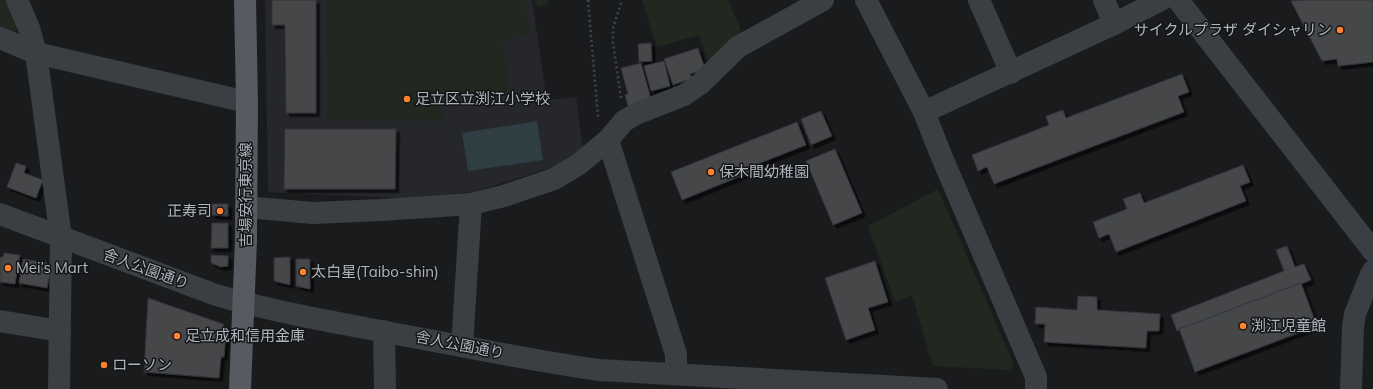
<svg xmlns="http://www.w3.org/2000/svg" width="1373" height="389" font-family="Mulish,'Noto Sans JP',sans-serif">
<defs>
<filter id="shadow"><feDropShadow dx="3.5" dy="3.5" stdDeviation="0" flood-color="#0009"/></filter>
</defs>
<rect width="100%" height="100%" fill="#1a1b1d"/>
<polygon fill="#26272a" points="265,0 532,0 547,100 576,97 583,148 556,166 474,192 401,198 268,192"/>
<g fill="#20281f">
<polygon points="0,0 11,0 22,24 13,34 0,29"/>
<polygon points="327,0 525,0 530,33 503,42 509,90 486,94 452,93 441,95 442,121 328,120"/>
<polygon points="534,0 548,0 548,3 538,7"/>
<polygon points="642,0 728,0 743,35 710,66 699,35 657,47"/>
<polygon points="938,189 1014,365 1009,370 933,366 912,295 895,302 868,226"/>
</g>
<polygon fill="#2e3e42" points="537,121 543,160 468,171 462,133"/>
<g fill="#44464a" stroke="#343539" filter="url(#shadow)">
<polygon points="272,0 316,0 316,113 286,113 285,25 272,25"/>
<polygon points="1305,0 1373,0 1373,62 1338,66 1337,59 1322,61 1291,1"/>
<polygon points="651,43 652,61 639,62 638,44"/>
<polygon points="698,48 705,69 690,74 692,78 673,85 664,59"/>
<polygon points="664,61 670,86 651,91 644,66"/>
<polygon points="641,63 652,103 629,109 625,95 628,94 621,68"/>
<polygon points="1182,74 1189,92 1178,96 1184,112 994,184 987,167 978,171 972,155 1049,125 1046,116 1063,110 1066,118"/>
<polygon points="821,111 832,136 811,145 801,119"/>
<polygon points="797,122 806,145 750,167 751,172 682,200 671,172"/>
<polygon points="285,129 396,129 395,189 284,189"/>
<polygon points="835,149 862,213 833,225 806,161"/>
<polygon points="16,163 26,166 24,173 43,180 36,198 7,187"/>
<polygon points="1243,165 1250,182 1240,186 1246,201 1116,252 1109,234 1099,238 1093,222 1127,209 1123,199 1140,193 1144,203"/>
<polygon points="212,204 228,204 228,216 212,215"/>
<polygon points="212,223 228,223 228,248 211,248"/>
<polygon points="1287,246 1295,267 1304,264 1311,280 1301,284 1307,300 1194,345 1186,327 1177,331 1171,315 1284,271 1276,250"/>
<polygon points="4,253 20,255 15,284 0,282 0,257 3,257"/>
<polygon points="211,255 228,256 228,266 221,267 211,263"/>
<polygon points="290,257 290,285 274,281 274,258"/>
<polygon points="23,259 47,263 46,266 51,267 47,288 19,283"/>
<polygon points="296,259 310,259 310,289 296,286"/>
<polygon points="875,261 888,302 868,308 875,330 846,340 825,278"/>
<polygon points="1301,283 1317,326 1195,372 1179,329"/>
<polygon points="1078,296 1097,297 1097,310 1160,314 1159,331 1147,331 1146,348 1044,342 1045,324 1035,324 1036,307 1077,310"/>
<polygon points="148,298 223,324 226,332 224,357 221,357 219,378 144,372"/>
</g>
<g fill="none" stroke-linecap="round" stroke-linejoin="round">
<g stroke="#404549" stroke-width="2.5" stroke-dasharray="2 3" stroke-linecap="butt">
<polyline points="588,0 598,117"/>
<polyline points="621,98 613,43 613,28 622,0"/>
</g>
<g stroke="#3b3e42" stroke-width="22">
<polyline points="17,0 29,28 36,53 61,238 59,389"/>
<polyline points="866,0 924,112 941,155 1036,377 1036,389"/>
<polyline points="979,0 1011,73"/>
<polyline points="1104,0 1114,24"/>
<polyline points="1178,0 1373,251"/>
<polyline points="0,38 36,53 247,102"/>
<polyline points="924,112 1114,24 1161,0"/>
<polyline points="608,140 676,354 676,374"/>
<polyline points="246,207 313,213 382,210 471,204 504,196 554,179 579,164 608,140 624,121 636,114 684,95 700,84 738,47 823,0"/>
<path d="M0,214l216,81c61,18 124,28 186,40 66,12 131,26 197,35l338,19"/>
<polyline points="0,321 60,331"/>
<polyline points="384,331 385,389"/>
<polyline points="462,346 471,204"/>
<polyline points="1351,389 1353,327 1355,314 1371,274 1373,271"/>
</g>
<polyline stroke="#565b61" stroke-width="22" points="240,389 246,240 247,102 245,0"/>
</g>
<g fill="#ff832f" stroke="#151518" stroke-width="1.5">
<circle cx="1340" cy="30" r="4"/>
<circle cx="407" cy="99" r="4"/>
<circle cx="711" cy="172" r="4"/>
<circle cx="220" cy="211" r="4"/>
<circle cx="8" cy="268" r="4"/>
<circle cx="303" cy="272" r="4"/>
<circle cx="1243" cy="326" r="4"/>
<circle cx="177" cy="336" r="4"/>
<circle cx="104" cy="365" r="4"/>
</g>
<g text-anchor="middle" stroke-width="3" stroke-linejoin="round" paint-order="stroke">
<g font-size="15" fill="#acb5bd" stroke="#151518" text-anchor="start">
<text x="1332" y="35" text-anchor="end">サイクルプラザ ダイシャリン</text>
<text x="415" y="104">足立区立渕江小学校</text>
<text x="719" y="177">保木間幼稚園</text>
<text x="212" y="216" text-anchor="end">正寿司</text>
<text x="16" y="273">Mei’s Mart</text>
<text x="311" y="277">太白星(Taibo-shin)</text>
<text x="1251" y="331">渕江児童館</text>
<text x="185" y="341">足立成和信用金庫</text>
<text x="112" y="370">ローソン</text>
</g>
<g font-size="15" fill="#acb5bd" stroke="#151518">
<text transform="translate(246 195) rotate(-90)" y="5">吉場安行東京線</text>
<text transform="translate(146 269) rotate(20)" y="5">舎人公園通り</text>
<text transform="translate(460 345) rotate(11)" y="5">舎人公園通り</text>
</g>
</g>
</svg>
